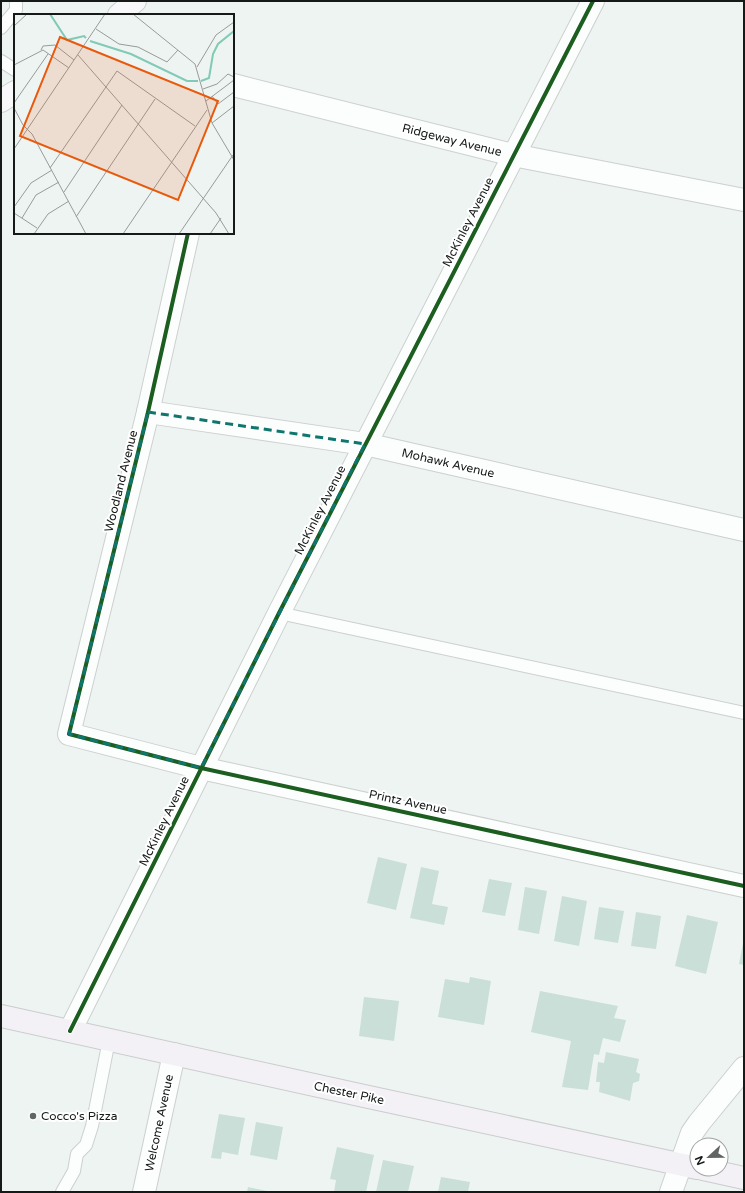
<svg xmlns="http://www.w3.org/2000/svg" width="745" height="1193" font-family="'Varela Round',sans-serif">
<rect width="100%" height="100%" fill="#eef4f2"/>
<g fill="#c9dfd8">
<polygon points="378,857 407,864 396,910 367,903"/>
<polygon points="421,867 439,871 432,904 448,907 444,925 410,918"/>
<polygon points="489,879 512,883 505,916 482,912"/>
<polygon points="525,887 547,891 539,934 518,930"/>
<polygon points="562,896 587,901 579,946 554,941"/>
<polygon points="599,907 624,911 618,943 594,939"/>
<polygon points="636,912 661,916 656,949 631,946"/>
<polygon points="687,915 718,922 706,974 675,966"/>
<polygon points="743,943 744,943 744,965 739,964"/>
<polygon points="470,977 491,981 484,1025 438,1017 445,979 469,983"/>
<polygon points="540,991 618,1006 614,1018 626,1020 620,1042 603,1038 599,1055 594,1054 588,1090 562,1087 571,1041 531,1032"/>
<polygon points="364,997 399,1001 394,1041 359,1036"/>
<polygon points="606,1052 639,1059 636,1072 640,1074 639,1081 633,1083 630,1101 599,1092 600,1082 596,1082 598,1062 604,1063"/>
<polygon points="219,1114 245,1118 238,1155 222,1152 221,1159 211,1158"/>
<polygon points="256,1122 283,1127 277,1160 250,1155"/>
<polygon points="337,1147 374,1155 366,1192 334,1192 336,1180 330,1179"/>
<polygon points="383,1160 414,1166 408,1192 376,1192"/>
<polygon points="441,1177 470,1182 468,1192 438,1192"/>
<polygon points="248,1187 267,1191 267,1192 247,1192"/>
</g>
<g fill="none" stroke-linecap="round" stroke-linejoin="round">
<defs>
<g id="lane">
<polyline points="1,28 16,10 16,1"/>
<polyline points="1,61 15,70"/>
<polyline points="279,613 744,713"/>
<polyline points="62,1192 74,1171 77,1154 86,1145 92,1126 109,1040"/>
</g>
<g id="street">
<polyline points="233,85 513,155 744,200"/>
<polyline points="188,233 148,412 69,734 201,768 744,886"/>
<polyline points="148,412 365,444 744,530"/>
<polyline points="70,1031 279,613 593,1"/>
<polyline points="144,1192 174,1054"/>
<polyline points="671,1192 692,1133 699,1123 744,1068"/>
</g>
<g id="secondary">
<polyline points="119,15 135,1"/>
<polyline points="1,101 15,92"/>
</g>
<g id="primary">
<polyline points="1,1016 364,1096 697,1168"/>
<polyline points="703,1169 744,1178"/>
</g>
</defs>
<use href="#lane" stroke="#ccd0cf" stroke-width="14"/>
<use href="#street" stroke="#ccd0cf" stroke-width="24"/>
<use href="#secondary" stroke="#ccd0cf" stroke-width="24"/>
<use href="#primary" stroke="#cacdcc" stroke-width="24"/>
<use href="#lane" stroke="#fcfdfd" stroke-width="12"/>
<use href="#street" stroke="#fcfdfd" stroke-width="22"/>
<use href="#secondary" stroke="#f8f7fa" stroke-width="22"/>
<use href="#primary" stroke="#f3f1f6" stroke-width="22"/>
<defs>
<g id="cycleway">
<polyline points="188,233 148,412 69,734 201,768 744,886"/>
<polyline points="70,1031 279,613 593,1"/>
</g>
</defs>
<use href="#cycleway" stroke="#fff" stroke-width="6"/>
<use href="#cycleway" stroke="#1b5e20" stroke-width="4"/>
</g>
<path fill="none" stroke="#0f766e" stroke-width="3" stroke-dasharray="8 5" stroke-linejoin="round" d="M148,412l217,32 -164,324 -132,-34z"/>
<circle fill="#616664" stroke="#fff" stroke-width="1.5" cx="33" cy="1116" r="4"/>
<g text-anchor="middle" stroke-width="4" stroke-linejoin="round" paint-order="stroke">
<g font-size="12" fill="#151918" stroke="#fff">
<text transform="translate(452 140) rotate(14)" y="4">Ridgeway Avenue</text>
<text transform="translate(468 222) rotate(-63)" y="4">McKinley Avenue</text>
<text transform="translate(448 463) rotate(13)" y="4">Mohawk Avenue</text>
<text transform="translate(121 481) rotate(-76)" y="4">Woodland Avenue</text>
<text transform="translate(320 510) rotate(-63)" y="4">McKinley Avenue</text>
<text transform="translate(408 802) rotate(12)" y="4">Printz Avenue</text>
<text transform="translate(164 821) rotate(-64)" y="4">McKinley Avenue</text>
<text transform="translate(349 1093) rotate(12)" y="4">Chester Pike</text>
<text transform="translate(159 1123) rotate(-78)" y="4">Welcome Avenue</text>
</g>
<g font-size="12" fill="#151918" stroke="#fff" text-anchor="start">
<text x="41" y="1120">Cocco's Pizza</text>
</g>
</g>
<g transform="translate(14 14)">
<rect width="220" height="220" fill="#eef4f2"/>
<path fill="none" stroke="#80cab6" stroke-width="2" d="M36,0l17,26 17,-4 2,2M76,27l41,13 56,27h11M187,67l8,-3 4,-24 5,-10 16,-13"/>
<path fill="none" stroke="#979c9b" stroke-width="1" d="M119,0l62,50 17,59 22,37M0,12l13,-12M82,15l23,15 19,3 29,15 11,-12M27,36l2,-4 12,-1 19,15M64,41l138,158 13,21M0,51l29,-15 26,18M183,53l19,-32 18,-13M189,75l14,-5 11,-10 6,3M198,82l6,8 16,-12M192,87l28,-21M0,89l34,-49M0,94l9,17 9,9 54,100M198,109l22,-17M0,135l91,-135M36,154l67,-97 78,55M50,178l58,-87M0,193l17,-24 21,-13M0,199l23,15M62,203l79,-118M8,204l14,-23 23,-13M20,220l14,-20 21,-13M109,220l84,-124M165,220l54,-79M196,220l11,-16"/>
<path fill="#e8590c" fill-opacity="0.15" stroke="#e8590c" stroke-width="2" d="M46,23l158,64 -40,99 -158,-64z"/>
<rect width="220" height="220" fill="none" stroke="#151918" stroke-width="2"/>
</g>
<rect width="745" height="1193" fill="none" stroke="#151918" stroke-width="4"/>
<g transform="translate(709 1157) rotate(248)"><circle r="19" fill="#ffffff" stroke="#a1a3a3"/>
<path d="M0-3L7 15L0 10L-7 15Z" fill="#616664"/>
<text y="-6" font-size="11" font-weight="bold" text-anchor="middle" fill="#151918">N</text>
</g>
</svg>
